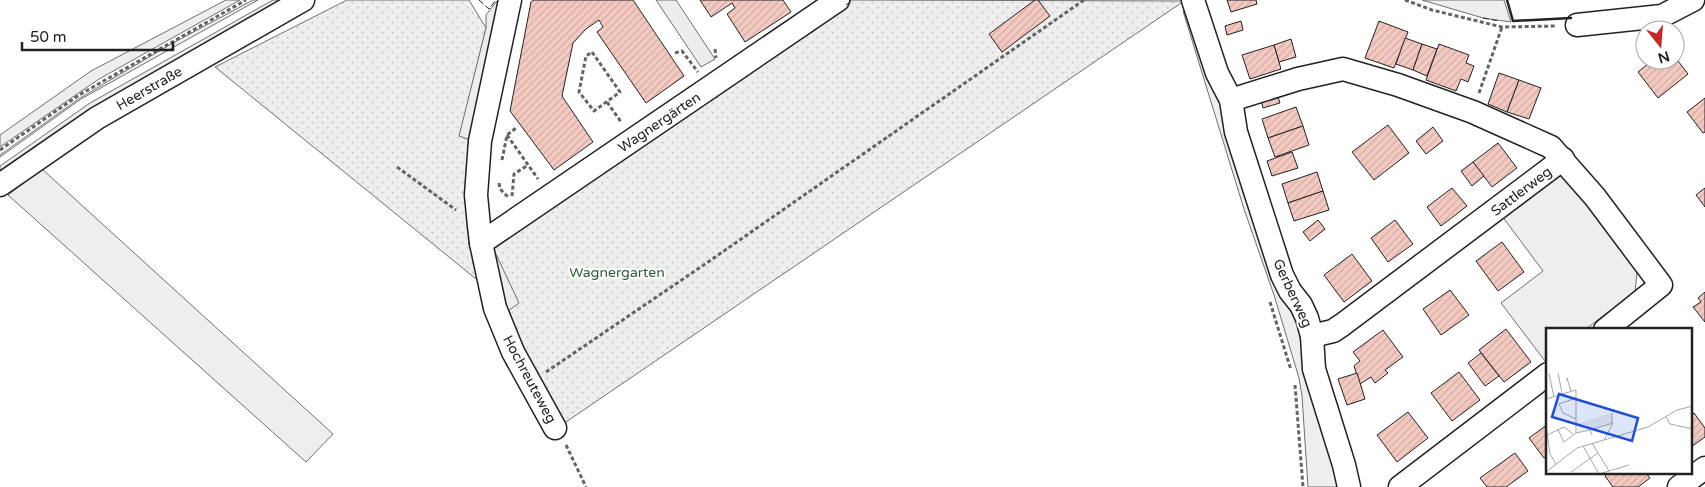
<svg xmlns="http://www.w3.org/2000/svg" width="1705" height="487" font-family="'Varela Round',sans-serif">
<defs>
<pattern id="park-dots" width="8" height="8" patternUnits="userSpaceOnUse" patternTransform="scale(1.25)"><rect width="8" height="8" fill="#eee"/><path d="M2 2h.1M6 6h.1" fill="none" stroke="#ccc" stroke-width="1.8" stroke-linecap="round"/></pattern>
<pattern id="building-hatch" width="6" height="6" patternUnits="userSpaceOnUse" patternTransform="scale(1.25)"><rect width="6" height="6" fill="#f3c9c0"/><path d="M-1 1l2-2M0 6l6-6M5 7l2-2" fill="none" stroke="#d0aca5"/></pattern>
</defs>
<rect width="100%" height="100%" fill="#fff"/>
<g fill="#eee" stroke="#6f6f6f">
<polygon points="226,0 240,0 99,79 0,147 0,135 91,71"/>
<polygon points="253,0 258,0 81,99 0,157 0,155 80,98 171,44"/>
<polygon points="273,0 281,0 94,107 0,172 0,166 90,103"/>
<polygon points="1422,0 1504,0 1511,22 1483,18"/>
<polygon points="1187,9 1292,306 1342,487 1308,487 1302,396 1299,378 1274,295 1244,209 1183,11"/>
<polygon points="42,169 333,434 306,462 8,195"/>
<polygon points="1559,175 1566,175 1638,264 1634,301 1613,318 1608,312 1586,329 1548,330 1547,359 1545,361 1501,303 1543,271 1502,216"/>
</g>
<g fill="url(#park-dots)" stroke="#6f6f6f">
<polygon points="347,0 469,0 486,28 460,136 473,141 481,283 215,67"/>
<polygon points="851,0 1184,1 563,424 504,314 494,250 495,240"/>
</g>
<g fill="#ededed" stroke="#6f6f6f">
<polygon points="656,0 676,0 715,59 701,67"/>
<polygon points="497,1 501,17 473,141 459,136 486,28 486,15"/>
<polygon points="494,250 519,303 504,314"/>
</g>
<g fill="url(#building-hatch)" stroke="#222">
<polygon points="534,0 633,0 684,76 646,103 597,32 603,27 599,20 586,29 573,43 562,96 593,142 554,170 510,111 531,2"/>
<polygon points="700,0 783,0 791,12 745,42 727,14 735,8 732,3 711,17"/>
<polygon points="1035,0 1038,0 1050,16 1002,52 989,34"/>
<polygon points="1227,0 1256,0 1257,4 1231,12"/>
<polygon points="1241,21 1243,30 1227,35 1225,26"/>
<polygon points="1379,21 1408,32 1394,68 1365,58"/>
<polygon points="1405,38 1422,44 1413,70 1396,64"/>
<polygon points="1291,39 1296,57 1279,62 1274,45"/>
<polygon points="1422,44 1437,49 1427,76 1413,70"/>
<polygon points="1439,44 1469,55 1466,63 1474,66 1468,82 1461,79 1456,91 1426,80"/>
<polygon points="1274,45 1281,69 1250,79 1242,55"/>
<polygon points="1675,57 1688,74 1658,98 1638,72 1653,60 1675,60"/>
<polygon points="1499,73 1519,80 1507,112 1488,104"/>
<polygon points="1519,80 1541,88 1529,119 1507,112"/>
<polygon points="1277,94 1280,103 1263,108 1261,99"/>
<polygon points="1705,98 1705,132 1703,133 1687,112"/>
<polygon points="1296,107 1303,126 1268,138 1262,119"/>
<polygon points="1388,125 1409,153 1374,180 1352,152"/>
<polygon points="1303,126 1309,145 1275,157 1268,138"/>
<polygon points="1433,127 1443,141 1426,154 1416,141"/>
<polygon points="1498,143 1517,168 1492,187 1473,162"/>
<polygon points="1292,152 1298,168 1272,176 1267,161"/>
<polygon points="1473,162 1484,176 1472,186 1461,171"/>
<polygon points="1317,172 1323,191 1288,203 1282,184"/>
<polygon points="1452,188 1467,206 1441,226 1427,207"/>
<polygon points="1705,188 1705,207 1696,195"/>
<polygon points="1323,191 1329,210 1294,221 1288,203"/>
<polygon points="1318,220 1325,229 1310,241 1303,232"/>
<polygon points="1395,220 1413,244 1388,262 1371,238"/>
<polygon points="1502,242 1524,272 1498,291 1476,261"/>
<polygon points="1352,254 1372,281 1344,302 1324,275"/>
<polygon points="1450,290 1469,315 1441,335 1423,309"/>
<polygon points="1705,292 1705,322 1693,307 1701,302 1698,298"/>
<polygon points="1506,329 1531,362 1504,382 1479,350"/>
<polygon points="1383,330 1403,357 1385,370 1388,373 1375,383 1371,377 1360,384 1354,366 1360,361 1353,352"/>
<polygon points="1481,353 1499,376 1485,386 1468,363"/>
<polygon points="1459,372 1480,400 1452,421 1431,393"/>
<polygon points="1357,373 1365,399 1347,405 1338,379"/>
<polygon points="1408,412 1428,438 1397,462 1377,435"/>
<polygon points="1694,413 1705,428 1705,437 1691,447 1691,415"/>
<polygon points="1548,424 1548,455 1544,458 1529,438"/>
<polygon points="1515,453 1528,471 1506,487 1487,487 1480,478"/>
<polygon points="1608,473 1646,473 1650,478 1638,487 1613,487 1605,476"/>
</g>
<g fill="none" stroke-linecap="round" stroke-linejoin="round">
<defs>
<g id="minor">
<polyline points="510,0 480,141 476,195 479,226 481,243 495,308 513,352 555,428"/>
<polyline points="1193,0 1217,73 1231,100 1236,132 1282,275 1290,291 1301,305 1307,318 1312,336 1314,369 1344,465 1349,487"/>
<polyline points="1577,25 1662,16 1693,0"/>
<polyline points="1231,100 1298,79 1343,69 1398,85 1473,112 1551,147 1595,197 1661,285 1605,330"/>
<polyline points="0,185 97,118 303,0"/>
<polyline points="481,243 838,0"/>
<polyline points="1312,336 1333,331 1342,325 1563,159"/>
<polyline points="1400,487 1548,374"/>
<polyline points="1679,487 1705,468"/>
</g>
</defs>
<use href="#minor" stroke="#222" stroke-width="25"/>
<g stroke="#646464" stroke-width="3" stroke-dasharray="4 2.5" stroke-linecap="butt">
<polyline points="1405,0 1432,10 1502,27 1557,26"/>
<polyline points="715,49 716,58"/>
<polygon points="592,52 620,92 594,111 579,92 586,56"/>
<polyline points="675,53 682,51 698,72"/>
<polyline points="1479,93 1502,27"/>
<polyline points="607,102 621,122"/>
<polyline points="507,135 538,179"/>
<polyline points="0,150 79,95 246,0"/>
<polyline points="502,160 507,135 516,128"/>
<polyline points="397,167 456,210"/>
<polyline points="499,183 500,189 509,198"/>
<polyline points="512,196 514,174 528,165"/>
<polyline points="1270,302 1291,370"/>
<polyline points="546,372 711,260 1084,0"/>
<polyline points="1295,385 1303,487"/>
<polyline points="566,445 586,487"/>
</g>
<use href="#minor" stroke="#fff" stroke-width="22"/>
<g stroke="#222" stroke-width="1" stroke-dasharray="6 2.5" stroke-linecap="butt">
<polyline points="479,0 489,9 496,0"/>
<polyline points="1507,0 1513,21 1571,18"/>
<polyline points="846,5 853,0"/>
<polyline points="1483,18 1499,21"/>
</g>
<polyline stroke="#222" stroke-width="2.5" points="1507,0 1513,21 1571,18"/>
</g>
<g text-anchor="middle" stroke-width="4" stroke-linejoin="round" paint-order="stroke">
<g font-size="14" fill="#222" stroke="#fff">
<text transform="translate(149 88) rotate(-30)" y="5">Heerstraße</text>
<text transform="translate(659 122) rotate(-34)" y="5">Wagnergärten</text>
<text transform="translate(1521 191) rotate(-37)" y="5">Sattlerweg</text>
<text transform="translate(1293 293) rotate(65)" y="5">Gerberweg</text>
<text transform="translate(530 379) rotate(62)" y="5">Hochreuteweg</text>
</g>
<g font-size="14" fill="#2f5e38" stroke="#fff">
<text x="617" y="277">Wagnergarten</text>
</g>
</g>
<g transform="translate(1546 328)">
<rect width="146" height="146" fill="#fff"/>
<path d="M65,85l1,10 -34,10 -1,-9z" fill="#eee"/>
<path fill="none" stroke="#a7a7a7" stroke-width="1" d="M12,45l4,20M3,46l5,23M21,53v-3l4,13M0,71l30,-9v43l-12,9 -6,-12M120,89l4,7 23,5M30,91l-13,-6 -4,-9 17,-6M0,97l4,29 6,10M44,102l23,-7M30,105l14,-3 2,5M1,107l17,-8 9,7M58,112l8,-15v-12M46,115l17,28M37,118l16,28M0,144l31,-24 71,-21 29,-17 16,-4M25,144l27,-19M53,146l30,-9"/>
<path fill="#1d4ed8" fill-opacity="0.15" stroke="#1d4ed8" stroke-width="2.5" d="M13,66l79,24 -6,23 -80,-24z"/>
<rect width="146" height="146" fill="none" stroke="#222" stroke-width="2.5"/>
</g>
<g transform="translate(1660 45) rotate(163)"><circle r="24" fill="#ffffff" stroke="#a7a7a7"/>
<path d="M0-4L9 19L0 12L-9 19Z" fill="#c62828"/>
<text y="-8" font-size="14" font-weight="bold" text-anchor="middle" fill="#222222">N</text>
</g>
<path d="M22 42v8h151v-8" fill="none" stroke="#222222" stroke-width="2.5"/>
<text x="30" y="42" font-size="15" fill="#222222" stroke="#ffffff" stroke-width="4" paint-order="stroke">50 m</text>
</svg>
